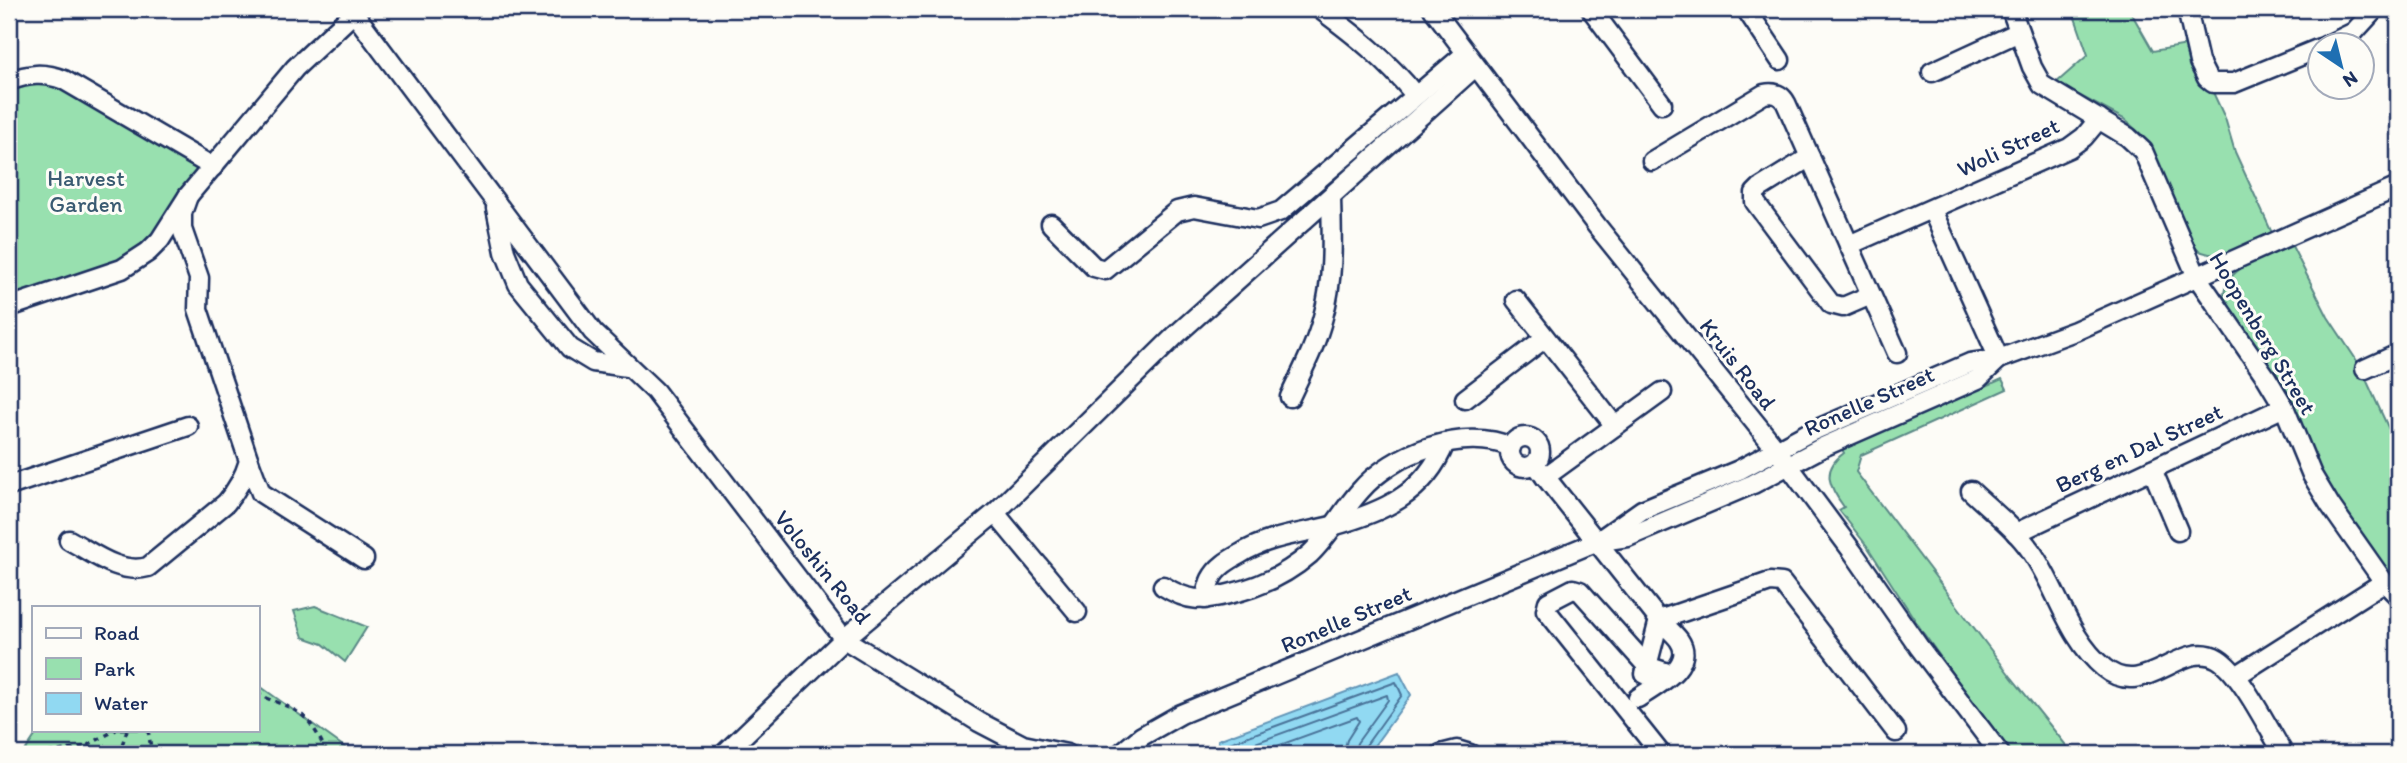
<svg xmlns="http://www.w3.org/2000/svg" width="2407" height="763" font-family="Itim,sans-serif">
<rect width="100%" height="100%" fill="#fdfcf7"/>
<filter id="ink" filterUnits="userSpaceOnUse"><feTurbulence type="fractalNoise" baseFrequency=".0143" numOctaves="2"/><feDisplacementMap in="SourceGraphic" scale="14" xChannelSelector="R" yChannelSelector="G"/><feConvolveMatrix kernelMatrix="1 2 1 2 8 2 1 2 1" color-interpolation-filters="sRGB"/></filter>
<g filter="url(#ink)">
<g fill="#98e0af" stroke="#5a8886" stroke-width="2">
<path d="M2072,9h57l24,42 34,-6 24,43 14,30 10,34 37,81c-26,11 -59,36 -82,10l-49,-109 -17,-15 -68,-36 32,-28z"/>
<path d="M27,83l27,1 145,83c-14,24 -28,51 -48,72 -27,29 -103,47 -142,61v-210z"/>
<path d="M2292,246l36,71 31,47 39,85v136l-75,-104 -12,-23 -23,-64 -63,-91c-8,-36 42,-46 67,-57z"/>
<path d="M2002,379l5,10 -146,66 -5,17 156,206 61,76h-63l-86,-120 -57,-88 -28,-36 5,-3c-14,-19 -24,-37 0,-54l-2,-4z"/>
<polygon points="315,606 367,627 345,662 323,644 303,637 294,611"/>
<polygon points="257,684 354,754 23,754 39,730 257,730"/>
</g>
<polygon fill="#91d9f2" stroke="#6295b7" stroke-width="2" points="1399,672 1411,695 1368,754 1218,754 1218,740"/>
<g fill="none" stroke-linecap="round" stroke-linejoin="round">
<g stroke="#4a7399" stroke-width="2">
<polyline points="1224,754 1227,744 1396,682 1402,695 1364,748 1363,754"/>
<polyline points="1233,754 1236,750 1387,695 1388,700 1357,743 1354,754"/>
<polyline points="1255,754 1357,717 1359,721 1347,740 1343,754"/>
</g>
<defs>
<g id="minor">
<path d="M1320,9c35,26 67,51 95,86"/>
<polyline points="1433,9 1597,226 1777,450 1855,555 1919,647 2000,754"/>
<polyline points="1591,9 1662,104"/>
<polyline points="1746,9 1780,60"/>
<polyline points="2011,9 2032,67 2042,85 2128,137 2143,151 2197,277 2266,377 2284,407 2312,475 2330,505 2384,582 2398,596"/>
<polyline points="2187,9 2199,62 2207,78 2213,83 2234,83 2320,48"/>
<polyline points="354,13 593,332 655,391 844,639 979,722 1023,745 1067,754"/>
<polyline points="2325,46 2354,32 2375,9"/>
<polyline points="1932,72 2019,32"/>
<path d="M9,81c19,-7 35,-9 55,-1l149,87"/>
<polyline points="1810,157 1760,188 1755,193 1755,202 1831,304 1843,307 1871,295"/>
<path d="M1652,161l112,-67c10,-2 17,0 22,9l111,250"/>
<polyline points="496,208 505,252 518,284 570,348 593,362 627,367"/>
<polyline points="1932,210 1999,359"/>
<polyline points="1051,224 1094,267 1105,270 1177,211 1194,207 1258,219 1281,211 1465,54"/>
<polyline points="1849,245 2069,148 2084,137 2099,119"/>
<polyline points="1516,300 1615,426"/>
<polyline points="9,307 122,269 148,252 160,240 188,196 295,68 358,9"/>
<polyline points="2365,369 2398,354"/>
<path d="M1290,397c12,-26 26,-52 33,-80 11,-39 9,-79 8,-119"/>
<polyline points="1465,399 1545,338"/>
<circle cx="1525" cy="452" r="15"/>
<polyline points="249,461 261,493 364,559"/>
<path d="M1535,464l124,156c7,7 15,13 20,20 18,26 -24,46 -41,58"/>
<polyline points="2152,469 2178,531"/>
<polyline points="1545,477 1662,392"/>
<polyline points="9,486 188,426"/>
<path d="M1971,491c20,19 44,37 60,60 27,38 36,86 73,117 41,34 78,-31 114,-9 24,15 50,70 66,95"/>
<polyline points="2016,533 2284,407"/>
<path d="M69,540c24,13 51,35 79,27l78,-64c11,-13 18,-25 23,-42l-51,-152 1,-31 -17,-49v-16l6,-17"/>
<polyline points="1601,541 1628,537 1753,484 1823,447 1978,379 1999,359"/>
<path d="M1163,586c26,16 37,15 66,8 31,-7 57,-19 81,-40 19,-18 32,-43 50,-63 32,-38 105,-65 151,-44"/>
<path d="M1205,599c2,-6 3,-14 6,-20 6,-12 18,-19 29,-25 29,-18 60,-20 92,-28 51,-14 93,-32 113,-83"/>
<polyline points="1077,612 995,513 1177,334 1475,67"/>
<polyline points="1659,620 1770,582 1782,583 1896,732"/>
<polyline points="1645,674 1659,620"/>
<polyline points="2236,676 2384,582"/>
<polyline points="724,754 844,639 995,513"/>
<polyline points="1120,754 1142,736 1181,714 1598,541 1642,510 1739,470 1808,433 1970,363 1999,359 2075,331 2398,187"/>
<polyline points="1441,754 1457,750 1470,754"/>
<polyline points="1661,754 1546,610 1548,602 1573,589 1580,591 1647,666 1671,674"/>
</g>
</defs>
<use href="#minor" stroke="#1b2f5e" stroke-width="23"/>
<g stroke="#1b2f5e" stroke-width="3.5" stroke-dasharray="5 5" stroke-linecap="butt">
<path d="M257,693c13,8 29,11 42,20 14,9 21,27 29,41"/>
<polyline points="148,730 152,754"/>
<polyline points="39,754 84,747 116,730"/>
<polyline points="119,754 127,730"/>
<polyline points="168,754 172,754"/>
</g>
<use href="#minor" stroke="#fdfcf7" stroke-width="18"/>
</g>
</g>
<g text-anchor="middle" stroke-width="6" stroke-linejoin="round" paint-order="stroke">
<g font-size="23" fill="#1b2f5e" stroke="#fdfcf7">
<text transform="translate(2008 147) rotate(-25)" y="8">Woli Street</text>
<text transform="translate(2263 333) rotate(59)" y="8">Hoopenberg Street</text>
<text transform="translate(1738 364) rotate(52)" y="8">Kruis Road</text>
<text transform="translate(1869 401) rotate(-24)" y="8">Ronelle Street</text>
<text transform="translate(2139 448) rotate(-25)" y="8">Berg en Dal Street</text>
<text transform="translate(823 567) rotate(51)" y="8">Voloshin Road</text>
<text transform="translate(1346 619) rotate(-23)" y="8">Ronelle Street</text>
</g>
<g font-size="23" fill="#3a5b72" stroke="#fdfcf7">
<text x="86" y="186">Harvest<tspan x="86" dy="26">Garden</tspan></text>
</g>
</g>
<rect width="2407" height="763" fill="none" stroke="#fdfcf7" stroke-width="35"/>
<rect x="18" y="18" width="2372" height="728" fill="none" stroke="#1b2f5e" stroke-width="2.5" filter="url(#ink)"/>
<rect x="32" y="606" width="228" height="126" fill="#fdfcf7" stroke="#a3aaba" stroke-width="2"/>
<rect x="46" y="628" width="35" height="10" fill="#fdfcf7" stroke="#a3aaba" stroke-width="2"/>
<text x="94" y="640" font-size="21" fill="#1b2f5e">Road</text>
<rect x="46" y="658" width="35" height="21" fill="#98e0af" stroke="#a3aaba" stroke-width="2"/>
<text x="94" y="676" font-size="21" fill="#1b2f5e">Park</text>
<rect x="46" y="693" width="35" height="21" fill="#91d9f2" stroke="#a3aaba" stroke-width="2"/>
<text x="94" y="710" font-size="21" fill="#1b2f5e">Water</text>
<g transform="translate(2341 66) rotate(145)"><circle r="33" fill="#fdfcf7" stroke="#a3aaba" stroke-width="2"/>
<path d="M0-5L12 26L0 18L-12 26Z" fill="#1f6fb2"/>
<text y="-10" font-size="19" font-weight="bold" text-anchor="middle" fill="#1b2f5e">N</text>
</g>
</svg>
